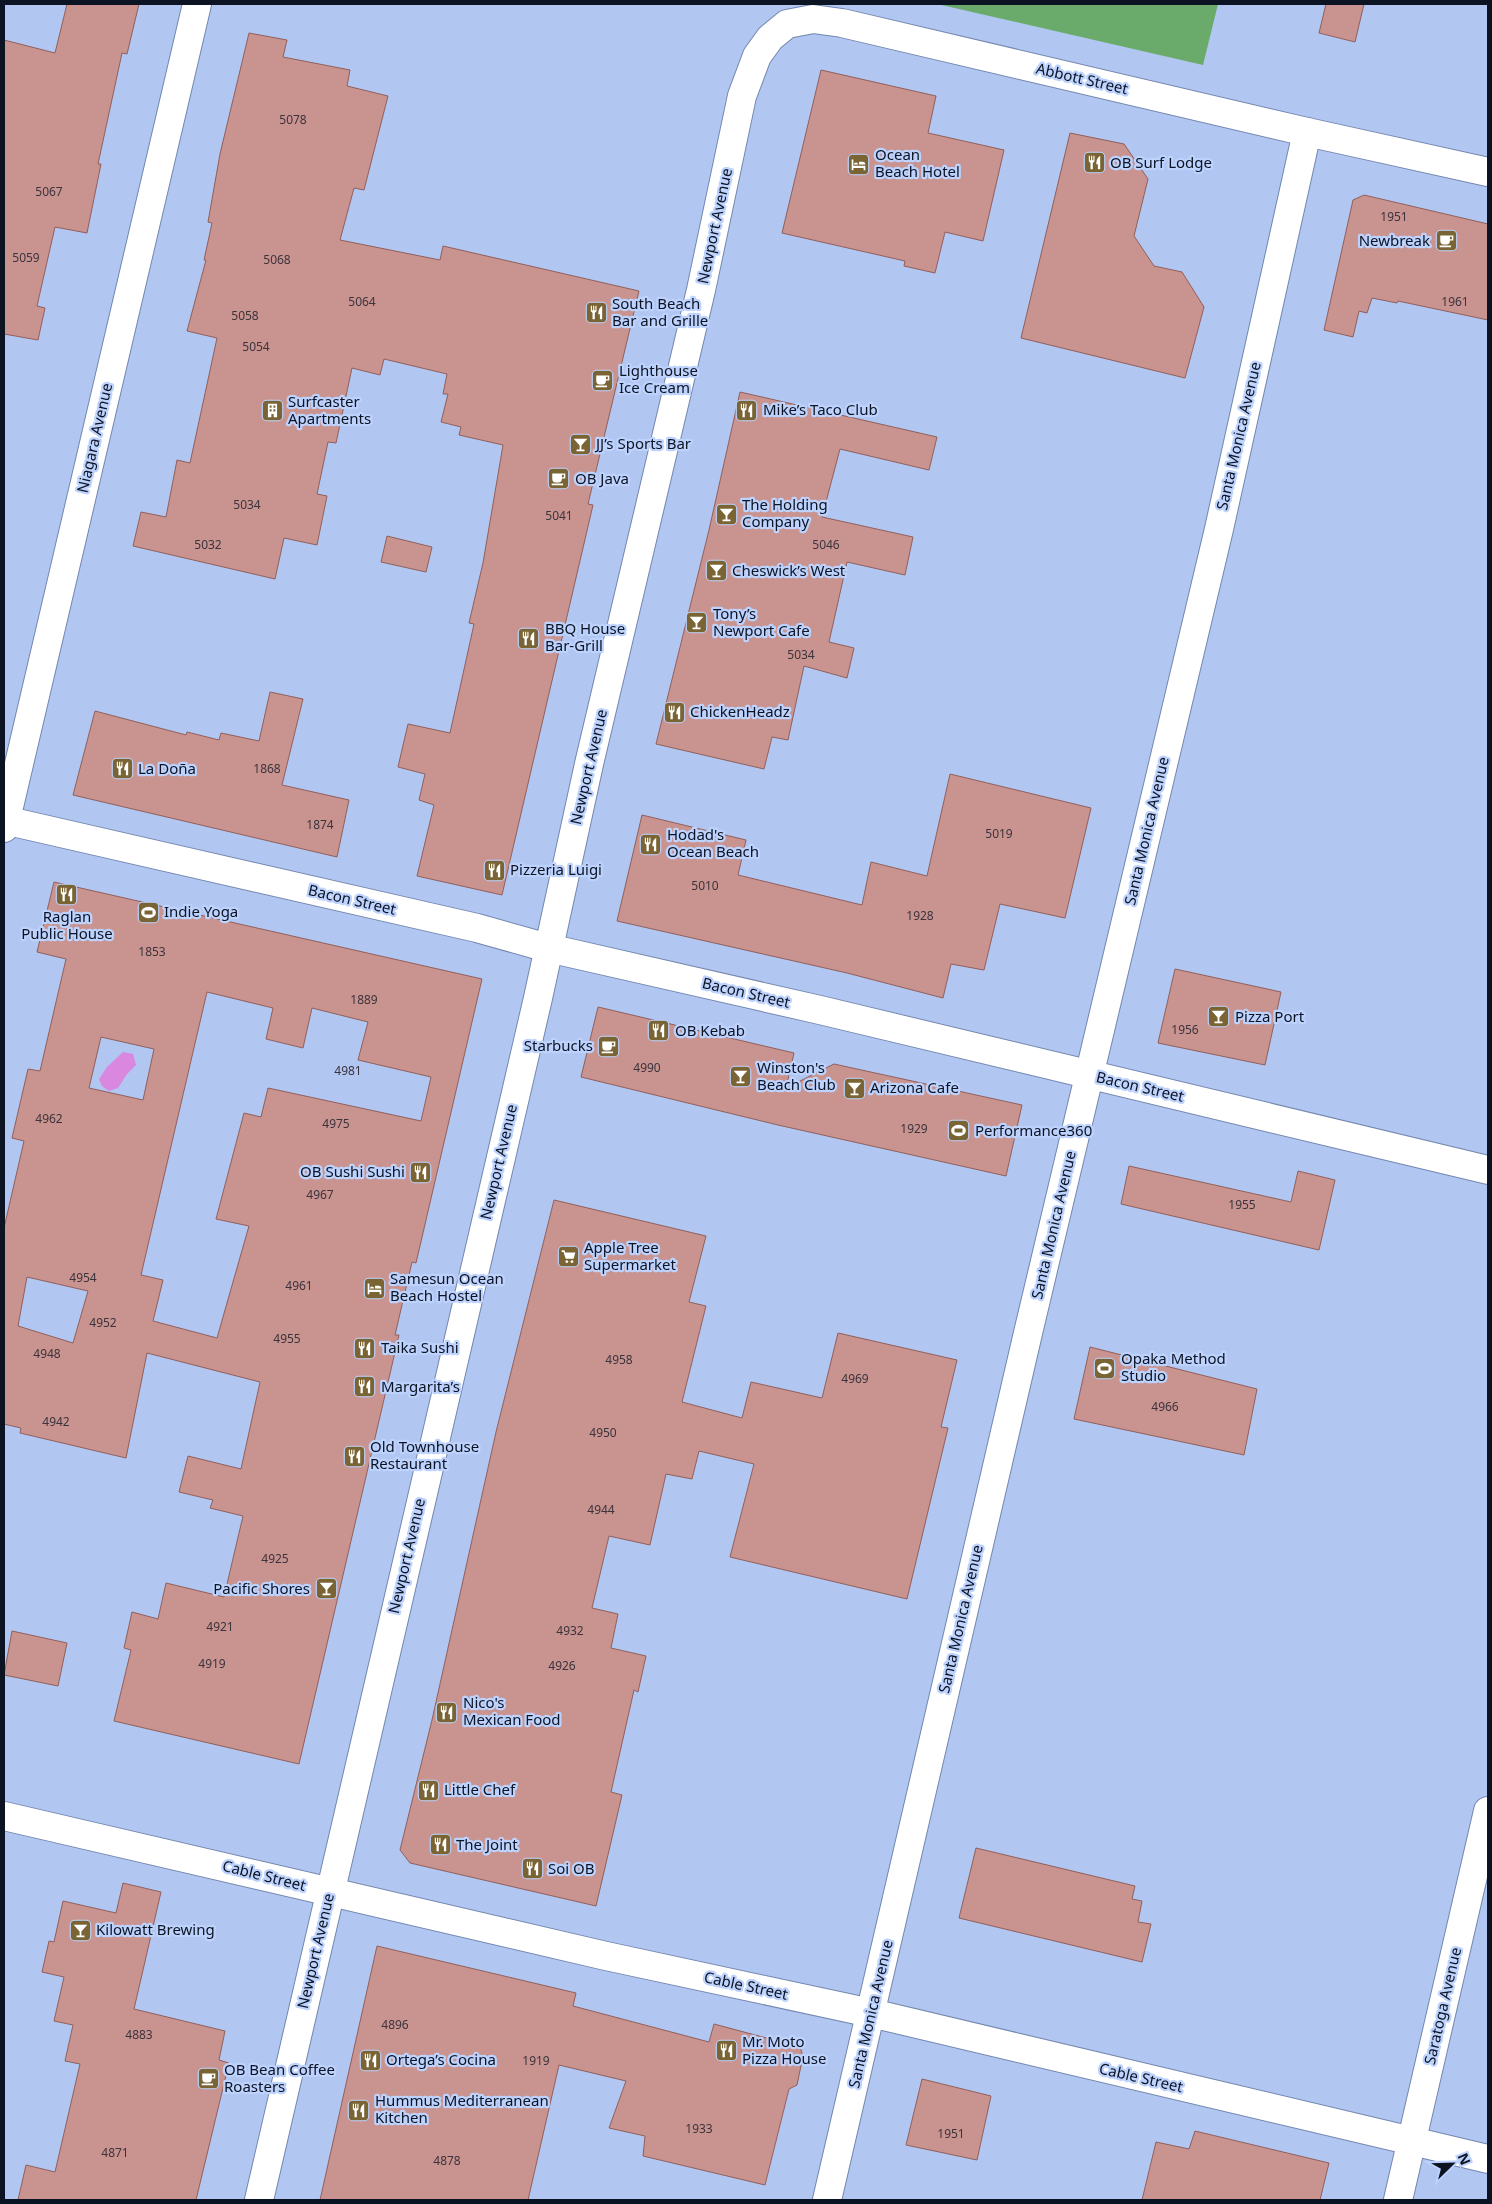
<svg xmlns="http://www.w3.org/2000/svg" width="1492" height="2204" font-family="'Noto Sans',sans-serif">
<rect width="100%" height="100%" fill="#b1c6f1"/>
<polygon fill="#6aab6b" points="937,4 1218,4 1203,65"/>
<polygon fill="#da87e0" points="123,1052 133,1054 136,1065 127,1074 118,1088 109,1091 102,1086 99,1079 107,1067"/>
<g fill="#c9948f" stroke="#915f5b" fill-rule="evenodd">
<polygon points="67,4 139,4 127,54 122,53 98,164 101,164 87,233 55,227 37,306 45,308 38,340 4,334 4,40 55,53"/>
<polygon points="1326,4 1364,4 1355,42 1319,33"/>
<polygon points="249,33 287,40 283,57 350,70 347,86 388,96 364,190 354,188 340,240 440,260 443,246 639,291 588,504 593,505 502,895 417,876 434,805 419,800 425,774 398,767 408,724 450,733 474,624 469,623 483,563 503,445 459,435 461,427 441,422 448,394 443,394 447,374 384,359 380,375 352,368 336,443 328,442 317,494 327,496 317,545 284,538 275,579 133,546 141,512 166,517 177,460 190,463 217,338 187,331 206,260 204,260 212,223 208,222 220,154"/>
<polygon points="821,70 936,96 928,133 1004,150 983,241 945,232 935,273 904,266 905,261 782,233"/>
<polygon points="1070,133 1124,144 1148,179 1134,236 1154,266 1182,272 1204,307 1185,378 1021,338"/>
<polygon points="1364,195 1488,224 1488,320 1398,301 1397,303 1372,298 1367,313 1359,311 1353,337 1324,330 1353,200"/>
<polygon points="740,392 937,437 929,470 840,449 822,517 913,537 905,575 847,562 829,642 854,648 847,678 804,666 788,740 772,737 764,769 656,744 709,530"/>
<polygon points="387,536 432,547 426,572 381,562"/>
<polygon points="270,692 303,699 282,785 349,800 337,857 73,795 95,711 186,735 187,732 219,740 221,733 259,741"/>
<polygon points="950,774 1091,808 1065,918 1000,904 984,970 951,964 943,998 847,973 617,921 642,815 746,840 738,875 862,905 871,862 927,876"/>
<path d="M54,882l428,97 -66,284 -4,-1 -17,73h4l-100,429 -185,-43 17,-71 -7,-2 8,-36 26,7 8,-36 58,14 19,-81 -33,-8 3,-8 -34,-8 9,-36 53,13 19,-87 -113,-29 -21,105 -106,-25 1,-5 -17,-4v-196l20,-87 -12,-3 16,-69 12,2 26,-112 -29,-7zM207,992l66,16 -7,31 37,9 9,-40 56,14 -10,38 73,17 -10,44 -153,-33 -7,29 -17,-4 -28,106 33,7 -32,112 -64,-17 10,-41 -22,-5zM101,1037l53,12 -11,51 -54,-12zM27,1277l61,14 -15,52 -55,-17z"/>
<polygon points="1175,969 1281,992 1265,1065 1158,1043"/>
<polygon points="598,1007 794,1053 786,1088 834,1064 1022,1105 1006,1176 778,1125 581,1077"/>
<polygon points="1129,1166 1291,1202 1298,1171 1335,1180 1319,1250 1121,1204"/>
<polygon points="554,1200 706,1236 689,1302 706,1306 682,1402 742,1418 751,1382 822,1398 838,1333 957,1360 941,1427 948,1428 907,1599 730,1557 754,1464 699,1451 692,1479 666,1474 650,1545 609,1536 592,1608 618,1614 611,1648 646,1656 638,1692 634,1690 611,1792 622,1795 596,1906 410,1863 400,1850 432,1720 496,1432"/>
<polygon points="1090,1347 1257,1389 1244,1455 1074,1419"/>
<polygon points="12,1631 67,1643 58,1686 4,1675"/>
<polygon points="976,1848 1135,1886 1132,1899 1142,1901 1138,1922 1151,1924 1142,1962 959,1918"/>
<polygon points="123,1883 161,1892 134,2009 225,2031 219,2060 229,2063 196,2200 18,2200 26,2165 55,2172 80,2064 65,2061 73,2025 54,2021 64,1977 42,1972 49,1941 54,1942 63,1901 116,1913"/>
<polygon points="377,1946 576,1993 573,2006 709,2042 714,2024 800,2047 803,2056 797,2085 789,2089 765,2185 643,2156 645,2136 609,2128 626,2081 559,2065 528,2200 320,2200"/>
<polygon points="922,2079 991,2096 977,2160 906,2145"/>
<polygon points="1195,2131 1329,2163 1320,2200 1142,2200 1156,2142 1189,2149"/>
</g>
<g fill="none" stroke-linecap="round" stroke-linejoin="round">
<defs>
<g id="minor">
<polyline points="4,820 477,928 548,948 820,1010 1488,1170"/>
<polyline points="4,828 197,4"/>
<polyline points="4,1816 606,1956 871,2013 1488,2159"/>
<polyline points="259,2200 538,998 589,764 701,290 742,96 757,56 770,38 787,24 813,19 842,23 1307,132 1488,172"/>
<polyline points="827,2200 1028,1333 1219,529 1307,132"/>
<polyline points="1398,2200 1488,1811"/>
</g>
</defs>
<use href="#minor" stroke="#7387af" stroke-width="30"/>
<use href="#minor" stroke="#fff" stroke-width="28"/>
</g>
<defs>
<symbol id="restaurant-square" viewBox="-11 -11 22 22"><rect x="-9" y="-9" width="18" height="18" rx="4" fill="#7b6434" stroke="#bdd3fe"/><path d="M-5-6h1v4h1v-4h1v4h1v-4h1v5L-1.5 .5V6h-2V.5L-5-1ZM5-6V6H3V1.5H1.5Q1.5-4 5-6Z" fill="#fff"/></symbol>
<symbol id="hotel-square" viewBox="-11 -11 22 22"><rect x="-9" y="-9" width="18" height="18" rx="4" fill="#7b6434" stroke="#bdd3fe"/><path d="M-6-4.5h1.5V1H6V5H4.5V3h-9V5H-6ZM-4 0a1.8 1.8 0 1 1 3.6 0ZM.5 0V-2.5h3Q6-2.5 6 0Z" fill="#fff"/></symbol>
<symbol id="cafe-square" viewBox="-11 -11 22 22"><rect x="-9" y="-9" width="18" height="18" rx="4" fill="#7b6434" stroke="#bdd3fe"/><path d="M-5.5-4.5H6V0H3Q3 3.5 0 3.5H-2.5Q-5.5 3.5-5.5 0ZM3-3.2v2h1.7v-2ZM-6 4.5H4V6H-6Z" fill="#fff"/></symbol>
<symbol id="building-square" viewBox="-11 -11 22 22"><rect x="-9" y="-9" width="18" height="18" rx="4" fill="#7b6434" stroke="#bdd3fe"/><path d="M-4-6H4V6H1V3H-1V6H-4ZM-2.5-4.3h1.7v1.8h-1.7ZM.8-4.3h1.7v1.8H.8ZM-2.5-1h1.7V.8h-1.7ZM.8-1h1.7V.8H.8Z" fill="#fff"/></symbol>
<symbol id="bar-square" viewBox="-11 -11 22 22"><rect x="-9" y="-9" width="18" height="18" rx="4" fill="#7b6434" stroke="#bdd3fe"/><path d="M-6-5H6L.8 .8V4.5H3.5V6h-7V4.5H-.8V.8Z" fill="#fff"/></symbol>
<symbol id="stadium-square" viewBox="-11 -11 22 22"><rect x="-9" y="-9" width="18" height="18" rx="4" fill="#7b6434" stroke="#bdd3fe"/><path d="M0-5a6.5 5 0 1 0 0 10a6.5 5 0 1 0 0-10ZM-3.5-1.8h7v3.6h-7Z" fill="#fff"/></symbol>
<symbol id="supermarket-square" viewBox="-11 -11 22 22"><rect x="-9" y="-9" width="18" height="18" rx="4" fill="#7b6434" stroke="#bdd3fe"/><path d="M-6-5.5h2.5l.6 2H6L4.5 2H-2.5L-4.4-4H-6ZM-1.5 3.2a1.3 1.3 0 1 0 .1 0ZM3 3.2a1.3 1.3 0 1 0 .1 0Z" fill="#fff"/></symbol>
</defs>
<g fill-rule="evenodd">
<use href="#restaurant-square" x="1082" y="150" width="25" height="25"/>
<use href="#hotel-square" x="846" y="152" width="25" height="25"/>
<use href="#cafe-square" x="1434" y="228" width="25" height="25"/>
<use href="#restaurant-square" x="584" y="300" width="25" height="25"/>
<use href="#cafe-square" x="590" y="368" width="25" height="25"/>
<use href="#restaurant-square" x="734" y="398" width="25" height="25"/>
<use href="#building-square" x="260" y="398" width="25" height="25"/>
<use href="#bar-square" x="568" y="432" width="25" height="25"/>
<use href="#cafe-square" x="546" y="466" width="25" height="25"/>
<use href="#bar-square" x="714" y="502" width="25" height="25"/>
<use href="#bar-square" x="704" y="558" width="25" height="25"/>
<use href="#bar-square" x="684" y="610" width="25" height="25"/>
<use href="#restaurant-square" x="516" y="626" width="25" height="25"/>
<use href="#restaurant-square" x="662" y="700" width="25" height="25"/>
<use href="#restaurant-square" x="110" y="756" width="25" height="25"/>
<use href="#restaurant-square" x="638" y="832" width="25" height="25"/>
<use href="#restaurant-square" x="482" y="858" width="25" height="25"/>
<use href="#restaurant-square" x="54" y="882" width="25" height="25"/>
<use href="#stadium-square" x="136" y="900" width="25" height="25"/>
<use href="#bar-square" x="1206" y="1004" width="25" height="25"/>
<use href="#restaurant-square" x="646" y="1018" width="25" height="25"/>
<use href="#cafe-square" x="596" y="1034" width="25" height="25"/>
<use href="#bar-square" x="728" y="1064" width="25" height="25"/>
<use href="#bar-square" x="842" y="1076" width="25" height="25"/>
<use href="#stadium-square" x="946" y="1118" width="25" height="25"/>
<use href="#restaurant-square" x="408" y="1160" width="25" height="25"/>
<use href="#supermarket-square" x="556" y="1244" width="25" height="25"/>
<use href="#hotel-square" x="362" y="1276" width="25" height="25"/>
<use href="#restaurant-square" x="352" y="1336" width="25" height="25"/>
<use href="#stadium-square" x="1092" y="1356" width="25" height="25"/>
<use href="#restaurant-square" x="352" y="1374" width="25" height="25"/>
<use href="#restaurant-square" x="342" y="1444" width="25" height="25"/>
<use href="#bar-square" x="314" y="1576" width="25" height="25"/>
<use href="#restaurant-square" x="434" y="1700" width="25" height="25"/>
<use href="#restaurant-square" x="416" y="1778" width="25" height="25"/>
<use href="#restaurant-square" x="428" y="1832" width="25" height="25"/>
<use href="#restaurant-square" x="520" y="1856" width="25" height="25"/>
<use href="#bar-square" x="68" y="1918" width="25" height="25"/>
<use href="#restaurant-square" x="714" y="2038" width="25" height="25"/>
<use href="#restaurant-square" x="358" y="2048" width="25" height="25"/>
<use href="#cafe-square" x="196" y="2066" width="25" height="25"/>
<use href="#restaurant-square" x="346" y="2098" width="25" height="25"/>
</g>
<g text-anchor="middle" stroke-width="4.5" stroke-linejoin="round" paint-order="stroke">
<g font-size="12" fill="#3b333d">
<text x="293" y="124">5078</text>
<text x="49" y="196">5067</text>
<text x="1394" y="221">1951</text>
<text x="26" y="262">5059</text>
<text x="277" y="264">5068</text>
<text x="362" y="306">5064</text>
<text x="1455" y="306">1961</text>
<text x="245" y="320">5058</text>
<text x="256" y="351">5054</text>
<text x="247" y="509">5034</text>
<text x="559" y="520">5041</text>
<text x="208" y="549">5032</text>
<text x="826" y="549">5046</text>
<text x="801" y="659">5034</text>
<text x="267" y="773">1868</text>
<text x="320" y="829">1874</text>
<text x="999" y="838">5019</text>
<text x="705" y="890">5010</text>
<text x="920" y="920">1928</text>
<text x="152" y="956">1853</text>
<text x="364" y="1004">1889</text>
<text x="1185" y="1034">1956</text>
<text x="647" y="1072">4990</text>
<text x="348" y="1075">4981</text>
<text x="49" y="1123">4962</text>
<text x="336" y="1128">4975</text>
<text x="914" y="1133">1929</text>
<text x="320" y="1199">4967</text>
<text x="1242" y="1209">1955</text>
<text x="83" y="1282">4954</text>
<text x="299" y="1290">4961</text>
<text x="103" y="1327">4952</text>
<text x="287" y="1343">4955</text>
<text x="47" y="1358">4948</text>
<text x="619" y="1364">4958</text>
<text x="855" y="1383">4969</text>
<text x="1165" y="1411">4966</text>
<text x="56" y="1426">4942</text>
<text x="603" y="1437">4950</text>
<text x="601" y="1514">4944</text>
<text x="275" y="1563">4925</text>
<text x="220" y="1631">4921</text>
<text x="570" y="1635">4932</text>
<text x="212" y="1668">4919</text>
<text x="562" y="1670">4926</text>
<text x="395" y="2029">4896</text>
<text x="139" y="2039">4883</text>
<text x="536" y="2065">1919</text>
<text x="699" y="2133">1933</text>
<text x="951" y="2138">1951</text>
<text x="115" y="2157">4871</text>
<text x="447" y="2165">4878</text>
</g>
<g font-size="15" fill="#0c1322" stroke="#bdd3fe">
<text transform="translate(1082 79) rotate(13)" y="5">Abbott Street</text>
<text transform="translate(715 226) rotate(-78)" y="5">Newport Avenue</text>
<text transform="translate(1239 436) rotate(-77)" y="5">Santa Monica Avenue</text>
<text transform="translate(95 438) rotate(-77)" y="5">Niagara Avenue</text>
<text transform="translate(589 767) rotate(-77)" y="5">Newport Avenue</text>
<text transform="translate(1147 831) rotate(-77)" y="5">Santa Monica Avenue</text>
<text transform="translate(352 900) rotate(13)" y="5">Bacon Street</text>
<text transform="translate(746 993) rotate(13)" y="5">Bacon Street</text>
<text transform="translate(1140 1087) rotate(13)" y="5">Bacon Street</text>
<text transform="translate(499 1162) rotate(-77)" y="5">Newport Avenue</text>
<text transform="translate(1054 1225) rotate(-77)" y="5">Santa Monica Avenue</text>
<text transform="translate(407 1556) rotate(-77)" y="5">Newport Avenue</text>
<text transform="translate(961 1619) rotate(-77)" y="5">Santa Monica Avenue</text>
<text transform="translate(264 1876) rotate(14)" y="5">Cable Street</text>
<text transform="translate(316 1951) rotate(-77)" y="5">Newport Avenue</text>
<text transform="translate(746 1986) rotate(12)" y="5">Cable Street</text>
<text transform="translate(1443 2006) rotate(-77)" y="5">Saratoga Avenue</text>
<text transform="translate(871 2014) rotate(-77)" y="5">Santa Monica Avenue</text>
<text transform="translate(1141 2078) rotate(13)" y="5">Cable Street</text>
</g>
<g font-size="15" fill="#0c1322" stroke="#bdd3fe" text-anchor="start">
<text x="875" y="160">Ocean<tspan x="875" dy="17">Beach Hotel</tspan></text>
<text x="1110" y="168">OB Surf Lodge</text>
<text x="1430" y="246" text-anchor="end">Newbreak</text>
<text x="612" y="309">South Beach<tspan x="612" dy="17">Bar and Grille</tspan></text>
<text x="619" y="376">Lighthouse<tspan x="619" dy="17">Ice Cream</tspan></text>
<text x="288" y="407">Surfcaster<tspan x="288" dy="17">Apartments</tspan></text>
<text x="763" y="415">Mike’s Taco Club</text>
<text x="596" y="449">JJ’s Sports Bar</text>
<text x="575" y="484">OB Java</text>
<text x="742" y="510">The Holding<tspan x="742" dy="17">Company</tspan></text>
<text x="732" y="576">Cheswick’s West</text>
<text x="713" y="619">Tony’s<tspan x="713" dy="17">Newport Cafe</tspan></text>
<text x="545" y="634">BBQ House<tspan x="545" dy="17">Bar-Grill</tspan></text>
<text x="690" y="717">ChickenHeadz</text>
<text x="138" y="774">La Doña</text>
<text x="667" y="840">Hodad's<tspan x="667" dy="17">Ocean Beach</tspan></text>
<text x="510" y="875">Pizzeria Luigi</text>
<text x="164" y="917">Indie Yoga</text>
<text x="67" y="922" text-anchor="middle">Raglan<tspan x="67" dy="17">Public House</tspan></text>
<text x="1235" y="1022">Pizza Port</text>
<text x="675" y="1036">OB Kebab</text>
<text x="593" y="1051" text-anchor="end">Starbucks</text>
<text x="757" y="1073">Winston's<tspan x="757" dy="17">Beach Club</tspan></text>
<text x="870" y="1093">Arizona Cafe</text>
<text x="975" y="1136">Performance360</text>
<text x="405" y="1177" text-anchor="end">OB Sushi Sushi</text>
<text x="584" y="1253">Apple Tree<tspan x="584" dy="17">Supermarket</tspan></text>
<text x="390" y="1284">Samesun Ocean<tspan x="390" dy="17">Beach Hostel</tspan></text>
<text x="381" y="1353">Taika Sushi</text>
<text x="1121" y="1364">Opaka Method<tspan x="1121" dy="17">Studio</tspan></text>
<text x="381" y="1392">Margarita’s</text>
<text x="370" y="1452">Old Townhouse<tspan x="370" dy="17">Restaurant</tspan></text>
<text x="310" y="1594" text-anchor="end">Pacific Shores</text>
<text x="463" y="1708">Nico's<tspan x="463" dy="17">Mexican Food</tspan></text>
<text x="444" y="1795">Little Chef</text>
<text x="456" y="1850">The Joint</text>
<text x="548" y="1874">Soi OB</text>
<text x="96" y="1935">Kilowatt Brewing</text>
<text x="742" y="2047">Mr. Moto<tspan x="742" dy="17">Pizza House</tspan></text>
<text x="386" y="2065">Ortega’s Cocina</text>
<text x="224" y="2075">OB Bean Coffee<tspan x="224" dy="17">Roasters</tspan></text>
<text x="375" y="2106">Hummus Mediterranean<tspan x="375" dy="17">Kitchen</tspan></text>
</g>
</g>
<rect width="1492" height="2204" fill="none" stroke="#0c1322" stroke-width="10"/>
<g transform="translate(1452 2164) rotate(67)" stroke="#bdd3fe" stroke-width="4" paint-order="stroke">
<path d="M0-4L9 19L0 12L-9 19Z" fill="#0c1322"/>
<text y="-8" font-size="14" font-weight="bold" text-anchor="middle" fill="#0c1322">N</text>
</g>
</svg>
